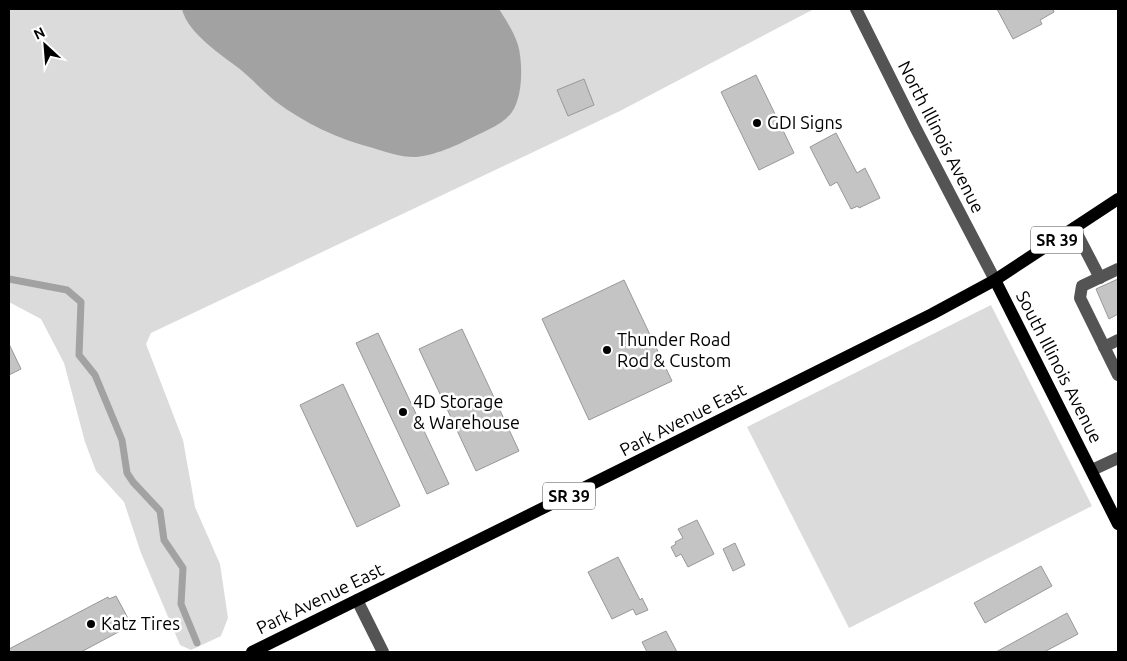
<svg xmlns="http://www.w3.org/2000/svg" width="1127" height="661" font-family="Ubuntu,sans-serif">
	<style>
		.green { fill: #dbdbdb }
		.water { fill: #a2a2a2 }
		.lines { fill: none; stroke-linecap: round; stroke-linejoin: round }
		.stream { stroke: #a2a2a2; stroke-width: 7 }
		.building { fill: #c4c4c4; stroke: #989898 }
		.minor { stroke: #545454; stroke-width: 12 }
		.major { stroke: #000; stroke-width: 12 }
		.poi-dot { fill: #000; stroke: #fff; stroke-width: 2 }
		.labels { text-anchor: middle; stroke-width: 5; stroke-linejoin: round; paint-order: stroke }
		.shield { fill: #fff; stroke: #4c4c4c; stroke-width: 1 }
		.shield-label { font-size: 16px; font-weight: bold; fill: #000 }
		.poi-label { font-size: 18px; fill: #000; stroke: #fff; text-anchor: start }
		.street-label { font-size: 18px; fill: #000; stroke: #fff }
	</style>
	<rect width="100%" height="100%" fill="#fff"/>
	<!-- green -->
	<g class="green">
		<polygon points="9,9 814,9 620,111 151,333 146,344 183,440 195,507 220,564 228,618 221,636 191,650 180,645 141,553 124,502 96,471 85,442 64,363 41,319 9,302"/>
		<polygon points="991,305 1092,506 849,628 747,427"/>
	</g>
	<!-- water -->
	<path class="water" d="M182,9H499C506,20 514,32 518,45C523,63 523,96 512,112C503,125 481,133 467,140C454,147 429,157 414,157C401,157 385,152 373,148C338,139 304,123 275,101C263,91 253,80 241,70C222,55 188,34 182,9Z"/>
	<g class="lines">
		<!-- stream -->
		<polyline class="stream" points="9,279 67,290 81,302 79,355 95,375 122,440 127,473 133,482 160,511 164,540 183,568 181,604 197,643"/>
	</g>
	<!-- building -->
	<g class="building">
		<polygon points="997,9 1053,9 1054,12 1040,20 1042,24 1013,39"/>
		<polygon points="756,75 794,153 759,170 721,92"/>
		<polygon points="584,79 594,105 568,116 557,90"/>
		<polygon points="836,133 857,173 865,168 880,198 859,208 858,206 851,209 837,182 830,186 810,147"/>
		<polygon points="1118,279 1118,314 1109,319 1096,289"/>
		<polygon points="624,280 672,381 589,420 542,319"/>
		<polygon points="462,329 519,451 476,471 419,349"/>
		<polygon points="378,333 449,484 427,494 356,343"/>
		<polygon points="9,344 21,369 9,375"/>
		<polygon points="343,384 400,506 357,527 300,405"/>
		<polygon points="697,520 714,554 688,567 681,554 676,557 671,547 676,544 675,542 683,538 678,529"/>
		<polygon points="735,543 745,565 733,571 723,549"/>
		<polygon points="618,557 640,600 642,598 648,610 636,615 633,609 612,619 588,572"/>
		<polygon points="1041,566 1052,586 985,623 974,603"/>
		<polygon points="116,596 130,622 122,626 124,629 81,652 9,652 9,649 108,597 109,599"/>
		<polygon points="1067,613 1078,634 1044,652 996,652"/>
		<polygon points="666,631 677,652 647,652 642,642"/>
	</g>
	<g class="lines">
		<!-- minor -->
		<g class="minor">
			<polyline points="856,9 915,127 995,280"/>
			<polyline points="1074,228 1100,278"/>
			<polyline points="1118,269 1082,286 1080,298 1118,375"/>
			<polyline points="1104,347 1118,340"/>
			<polyline points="1092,470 1118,458"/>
			<polyline points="357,600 383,652"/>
		</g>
		<!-- major -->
		<g class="major">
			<polyline points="995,280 1118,524"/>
			<polyline points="252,652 620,470 932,314 995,280 1118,199"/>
		</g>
	</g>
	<!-- markers -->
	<g class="poi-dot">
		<circle cx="757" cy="123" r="5"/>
		<circle cx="607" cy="350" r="5"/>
		<circle cx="403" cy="412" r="5"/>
		<circle cx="91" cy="624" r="5"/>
	</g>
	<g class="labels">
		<!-- shield labels -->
		<g class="shield">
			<rect x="1031" y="226.5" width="52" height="27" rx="4"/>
			<rect x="543" y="482.5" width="52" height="27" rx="4"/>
		</g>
		<g class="shield-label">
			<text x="1057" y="246">SR 39</text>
			<text x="569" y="502">SR 39</text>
		</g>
		<!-- poi labels -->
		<g class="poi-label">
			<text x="767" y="129">GDI Signs</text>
			<text x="617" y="346">Thunder Road<tspan x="617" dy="21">Rod &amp; Custom</tspan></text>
			<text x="413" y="408">4D Storage<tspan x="413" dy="21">&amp; Warehouse</tspan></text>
			<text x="101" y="630">Katz Tires</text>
		</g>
		<!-- street labels -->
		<g class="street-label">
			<text transform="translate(941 137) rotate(63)" y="6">North Illinois Avenue</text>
			<text transform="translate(1059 367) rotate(63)" y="6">South Illinois Avenue</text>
			<text transform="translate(683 420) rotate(-27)" y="6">Park Avenue East</text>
			<text transform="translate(320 599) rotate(-26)" y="6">Park Avenue East</text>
		</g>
	</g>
	<!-- border -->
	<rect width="1127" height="661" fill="none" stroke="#000000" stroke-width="20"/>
	<!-- north arrow -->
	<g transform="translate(45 45) rotate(334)" stroke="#ffffff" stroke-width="4" paint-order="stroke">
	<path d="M0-4L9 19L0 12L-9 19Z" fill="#000000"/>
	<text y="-8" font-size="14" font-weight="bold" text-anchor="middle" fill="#000000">N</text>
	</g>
</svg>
